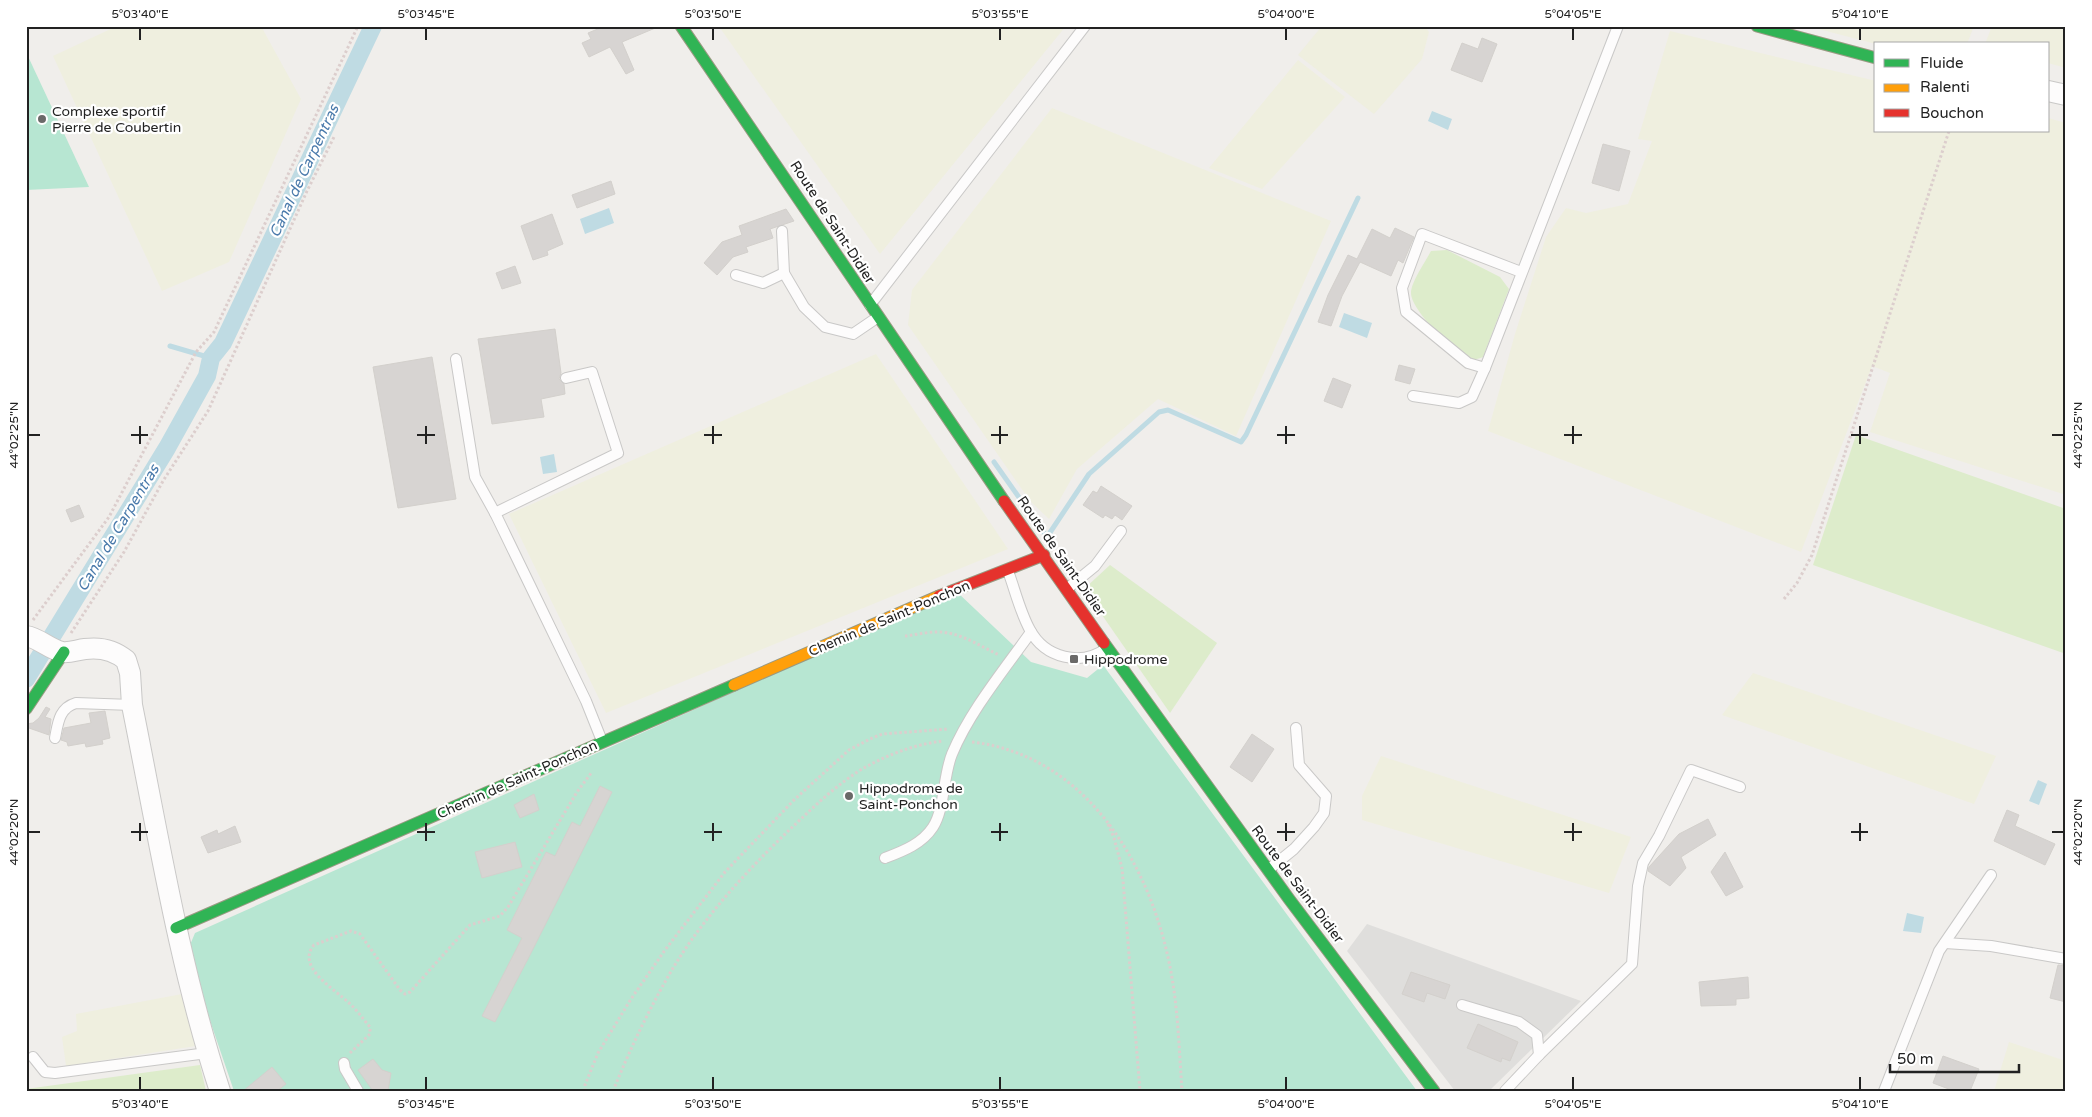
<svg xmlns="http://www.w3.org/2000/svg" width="2092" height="1117" font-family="'Varela Round',sans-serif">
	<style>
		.residential { fill: #dfdedc }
		.farmland { fill: #efefdf }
		.grass { fill: #ddeccb }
		.pitch { fill: #b7e6d2 }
		.water { fill: #bfdbe3 }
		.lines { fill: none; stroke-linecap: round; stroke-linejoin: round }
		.stream { stroke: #bfdbe3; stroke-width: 5 }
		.canal { stroke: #bfdbe3; stroke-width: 18 }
		.building { fill: #d7d4d2; stroke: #d3d0cc }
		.lane-casing { stroke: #c9c8c7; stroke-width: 12 }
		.street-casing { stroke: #c9c8c7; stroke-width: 22 }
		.fast-casing { stroke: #999a82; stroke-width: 13 }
		.slow-casing { stroke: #999a82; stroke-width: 13 }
		.jam-casing { stroke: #999a82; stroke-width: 13 }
		.path { stroke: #dccecd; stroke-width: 3; stroke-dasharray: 2.5 2.5; stroke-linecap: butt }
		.lane { stroke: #fdfcfc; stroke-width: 10 }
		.street { stroke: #fdfcfc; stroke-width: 20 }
		.fast { stroke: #30b455; stroke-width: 11 }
		.slow { stroke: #ff9f0a; stroke-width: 11 }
		.jam { stroke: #e5322d; stroke-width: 11 }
		.ticks { fill: none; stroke: #222; stroke-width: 2 }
		.poi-dot { fill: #6a6968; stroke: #fff; stroke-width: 2 }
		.labels { text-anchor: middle; stroke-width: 4.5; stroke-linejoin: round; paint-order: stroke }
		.poi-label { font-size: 14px; fill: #222; stroke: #fff; text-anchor: start }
		.street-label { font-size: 14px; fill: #222; stroke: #fff }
		.water-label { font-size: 15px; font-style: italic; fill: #4a7aab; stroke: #fff }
		.neatline { fill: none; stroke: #222; stroke-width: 2 }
		.ticks-label { font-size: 12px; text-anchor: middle; fill: #222 }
	</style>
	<rect width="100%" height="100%" fill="#f0eeeb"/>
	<!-- residential -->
	<polygon class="residential" points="1367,924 1581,1001 1489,1091 1455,1091 1347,951"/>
	<!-- farmland -->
	<g class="farmland">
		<polygon points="117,26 261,26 301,99 229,262 162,291 53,56"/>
		<polygon points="722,26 1066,26 880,254 720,28"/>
		<polygon points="1322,26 1424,26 1429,32 1422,59 1374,114 1298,55"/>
		<polygon points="1807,26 1974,26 1967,44 1876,44"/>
		<polygon points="1992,26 2066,26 2066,68 2048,63 2048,44 1985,44"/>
		<polygon points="1670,31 1876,81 1876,131 2048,131 2048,118 2066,123 2066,495 1870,432 1890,373 1872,366 1801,552 1488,431 1515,334 1546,237 1566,208 1586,213 1628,204 1652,141 1638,139"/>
		<polygon points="1298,60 1345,97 1262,189 1209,168"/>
		<polygon points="1052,108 1331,221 1236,436 1158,399 1077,469 1049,519 1030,501 908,325 912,290"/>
		<polygon points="876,354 1008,549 606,713 509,514"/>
		<polygon points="1753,673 1996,756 1974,804 1722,715"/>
		<polygon points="1381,756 1631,837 1609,893 1362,820 1362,796"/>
		<polygon points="182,994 196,1046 66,1066 62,1037 77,1031 76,1014"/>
		<polygon points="2009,1042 2066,1061 2066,1091 1994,1091"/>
		<polygon points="1870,1089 1869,1091 1548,1091 1549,1090"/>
	</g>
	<!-- grass -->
	<g class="grass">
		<path d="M1447,250L1500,277L1509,289L1483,357C1479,359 1473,360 1469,358C1453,351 1411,310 1411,293C1411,282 1426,261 1431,251Z"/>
		<polygon points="1856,435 2066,509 2066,654 1813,565"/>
		<polygon points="1110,565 1217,643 1170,713 1084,589"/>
		<polygon points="200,1065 206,1091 26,1091 26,1089"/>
	</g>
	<!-- pitch -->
	<g class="pitch">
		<polygon points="26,52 89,187 26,190"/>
		<polygon points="957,592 1031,662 1087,678 1103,665 1417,1091 234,1091 188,956 190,945 195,933"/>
	</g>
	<!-- water -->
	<g class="water">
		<polygon points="1432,111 1452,119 1448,130 1428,121"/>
		<polygon points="609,208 614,223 585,234 580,219"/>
		<polygon points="1344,313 1372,323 1367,338 1339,327"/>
		<polygon points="554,454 557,472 543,474 540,457"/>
		<polygon points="2038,780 2047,784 2039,805 2029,801"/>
		<polygon points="1907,913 1924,917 1921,933 1903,931"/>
	</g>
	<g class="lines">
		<!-- stream -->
		<g class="stream">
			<polyline points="170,346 211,358"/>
			<polyline points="994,462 1047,537 1089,474 1159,412 1168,410 1241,442 1246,435 1358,198"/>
		</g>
		<!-- canal -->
		<polyline class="canal" points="26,679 167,448 207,376 211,358 223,343 373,26"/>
	</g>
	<!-- building -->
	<g class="building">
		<polygon points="605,26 660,26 622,42 634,70 626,74 610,47 589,57 582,43 591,39 588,33"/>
		<polygon points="1482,38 1497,44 1482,82 1451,70 1462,43 1478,49"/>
		<polygon points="1603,144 1630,151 1619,191 1592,183"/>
		<polygon points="611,181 615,194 577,208 572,195"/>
		<polygon points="786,209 794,221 770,229 773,238 746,247 748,252 733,257 717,275 704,263 722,242 742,235 739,226"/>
		<polygon points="552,214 563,244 547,251 548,255 533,260 521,226"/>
		<polygon points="1395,228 1414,237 1403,263 1398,260 1391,276 1360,262 1342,296 1331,326 1318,322 1328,295 1348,255 1357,259 1372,229 1390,238"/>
		<polygon points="515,266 521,283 502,289 496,273"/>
		<polygon points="555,329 561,373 559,379 564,384 565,394 541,399 544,417 492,424 478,339"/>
		<polygon points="432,357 456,499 398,508 373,367"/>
		<polygon points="1399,365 1415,369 1410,384 1395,380"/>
		<polygon points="1333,378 1351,385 1342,408 1324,401"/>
		<polygon points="1101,486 1132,506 1122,520 1115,515 1112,519 1105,515 1103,518 1083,505 1093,491 1097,493"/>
		<polygon points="79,505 84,517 71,522 66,510"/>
		<polygon points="46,707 50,709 45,717 51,719 49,735 26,727 26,724 33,723 39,718"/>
		<polygon points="105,711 110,738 102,740 103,744 86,747 85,743 68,746 67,742 61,740 64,728 91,723 89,713"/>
		<polygon points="1252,734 1274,749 1252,782 1230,767"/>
		<polygon points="600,786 612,792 529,957 495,1022 482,1016 522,938 507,930 546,852 555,856 572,822 580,826"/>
		<polygon points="534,794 539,810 520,818 514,805"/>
		<polygon points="2007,810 2019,815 2015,826 2055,844 2045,865 1994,841"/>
		<polygon points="1708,819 1716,835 1681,857 1686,868 1670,886 1648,871 1649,867 1679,834"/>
		<polygon points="235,826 241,842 208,853 201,837 217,830 218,834"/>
		<polygon points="515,842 522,867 482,878 475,852"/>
		<polygon points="1725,852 1743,887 1726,896 1711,872"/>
		<polygon points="2058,965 2066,966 2066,1002 2050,998"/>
		<polygon points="1411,972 1450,985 1445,999 1427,993 1424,1002 1402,994"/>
		<polygon points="1748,977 1749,998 1736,999 1736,1005 1701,1006 1699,982"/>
		<polygon points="1478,1024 1518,1042 1510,1061 1502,1058 1501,1062 1467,1048"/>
		<polygon points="1943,1056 1979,1069 1970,1091 1954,1091 1933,1083"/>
		<polygon points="373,1059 382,1070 391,1073 388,1091 373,1091 358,1070"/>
		<polygon points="272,1067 286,1084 277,1091 243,1091"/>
	</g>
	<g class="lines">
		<defs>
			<g id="lane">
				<polyline points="782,231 784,273"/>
				<polyline points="1521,272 1422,234 1402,288 1406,312 1468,363 1485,368 1618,26"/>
				<polyline points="736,275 763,283 784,273 804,307 825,327 853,334 878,317"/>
				<polyline points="870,305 1085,26"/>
				<polyline points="456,359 475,477 495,513 586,701 602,741"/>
				<polyline points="1413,396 1459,403 1472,397 1485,368"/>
				<polyline points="495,513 618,453 592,372 566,378"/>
				<path d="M1008,571C1015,590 1020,612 1030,630C1045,658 1081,667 1107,648"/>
				<polyline points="1068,588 1095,566 1121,531"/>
				<path d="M55,738C58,723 59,708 76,703L132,705"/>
				<path d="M885,858C903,851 922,844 933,827C945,808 943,776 952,754C970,711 1004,670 1031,632"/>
				<polyline points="1268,870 1294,849 1314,827 1324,813 1326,796 1299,765 1296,728"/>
				<polyline points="1945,943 1991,946 2066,959"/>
				<polyline points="1462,1005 1519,1022 1537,1035 1539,1055"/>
				<polyline points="33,1057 45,1072 55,1073 207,1053"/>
				<polyline points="344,1063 345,1069 358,1091"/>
				<polyline points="1505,1091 1539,1055 1632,964 1638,886 1643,863 1659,836 1691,770 1740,787"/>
				<polyline points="1884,1091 1939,951 1991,875"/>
			</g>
			<g id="street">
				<polyline points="2048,91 2066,95"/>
				<path d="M26,636C39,638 49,649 62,652C70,653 77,650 85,649C100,647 114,650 126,660L130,673L132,705C158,834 179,966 220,1091"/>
			</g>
			<g id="fast">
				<polyline points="681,26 1004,501"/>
				<polyline points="1757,26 1876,58"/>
				<polyline points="1104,643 1289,899 1434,1091"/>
				<polyline points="26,709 64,652"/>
				<polyline points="176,928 734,685"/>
			</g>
			<polyline id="slow" points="734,685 939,596"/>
			<g id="jam">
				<polyline points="1004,501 1104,643"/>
				<polyline points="939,596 1044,555"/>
			</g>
		</defs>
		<!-- lane casing -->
		<use href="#lane" class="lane-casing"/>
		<!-- street casing -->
		<use href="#street" class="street-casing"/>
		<!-- fast casing -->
		<use href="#fast" class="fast-casing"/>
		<!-- slow casing -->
		<use href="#slow" class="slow-casing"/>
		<!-- jam casing -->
		<use href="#jam" class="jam-casing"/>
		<!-- path -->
		<g class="path">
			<polyline points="1784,599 1797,583 1812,555 1949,131"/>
			<polyline points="33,620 109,517 196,352 214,332 358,26"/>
			<polyline points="71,633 124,552 163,481 208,411 307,191 335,135"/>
			<path d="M905,636C915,635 926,632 936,632C958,631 980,646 999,655"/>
			<path d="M972,742C1084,755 1148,860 1169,962C1178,1004 1179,1048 1182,1091"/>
			<polyline points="1108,824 1114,838 1122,868 1140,1091"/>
			<path d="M350,1053L370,1034V1027C363,1019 357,1010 349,1003C336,990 295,967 314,945L351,931L360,934L400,990L405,994L410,992L470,925L500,916L508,907L577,792L592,772"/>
			<polyline points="585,1091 585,1085 598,1053 631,999 665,950 725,872 794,800 849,750 870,739 882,734 949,729"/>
			<path d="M613,1091C630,1049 650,1007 673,968C707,912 755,862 803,817C821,800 841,782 862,769C887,755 915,744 943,741"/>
		</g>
		<!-- lane -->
		<use href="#lane" class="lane"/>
		<!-- street -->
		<use href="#street" class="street"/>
		<!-- fast -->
		<use href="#fast" class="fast"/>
		<!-- slow -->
		<use href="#slow" class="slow"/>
		<!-- jam -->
		<use href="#jam" class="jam"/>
	</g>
	<!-- ticks -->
	<path class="ticks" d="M140,28V40M426,28V40M713,28V40M1000,28V40M1286,28V40M1573,28V40M1860,28V40M140,426V444M426,426V444M713,426V444M1000,426V444M1286,426V444M1573,426V444M1860,426V444M28,435H40M131,435H148M417,435H435M704,435H722M991,435H1008M1277,435H1295M1564,435H1582M1851,435H1868M2052,435H2064M140,823V841M426,823V841M713,823V841M1000,823V841M1286,823V841M1573,823V841M1860,823V841M28,832H40M131,832H148M417,832H435M704,832H722M991,832H1008M1277,832H1295M1564,832H1582M1851,832H1868M2052,832H2064M140,1077V1090M426,1077V1090M713,1077V1090M1000,1077V1090M1286,1077V1090M1573,1077V1090M1860,1077V1090"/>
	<!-- markers -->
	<g class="poi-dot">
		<circle cx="42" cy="119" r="5"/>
		<rect x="1069" y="654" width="10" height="10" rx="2.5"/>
		<circle cx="849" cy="796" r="5"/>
	</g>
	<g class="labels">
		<!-- poi labels -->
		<g class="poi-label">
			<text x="52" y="116">Complexe sportif<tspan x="52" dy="16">Pierre de Coubertin</tspan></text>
			<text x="1084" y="664">Hippodrome</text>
			<text x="859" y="793">Hippodrome de<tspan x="859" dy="16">Saint-Ponchon</tspan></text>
		</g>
		<!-- street labels -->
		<g class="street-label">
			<text transform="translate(833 222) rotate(57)" y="5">Route de Saint-Didier</text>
			<text transform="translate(1062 556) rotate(55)" y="5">Route de Saint-Didier</text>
			<text transform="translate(889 618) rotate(-23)" y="5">Chemin de Saint-Ponchon</text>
			<text transform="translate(517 779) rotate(-24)" y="5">Chemin de Saint-Ponchon</text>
			<text transform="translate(1298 884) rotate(53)" y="5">Route de Saint-Didier</text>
		</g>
		<!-- water labels -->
		<g class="water-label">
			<text transform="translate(304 171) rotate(-65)" y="5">Canal de Carpentras</text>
			<text transform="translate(118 528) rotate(-59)" y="5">Canal de Carpentras</text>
		</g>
	</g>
	<!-- border -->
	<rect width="2092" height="1117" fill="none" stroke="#ffffff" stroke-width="55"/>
	<!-- legend -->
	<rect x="1874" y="42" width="175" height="90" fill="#ffffff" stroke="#a7a7a7"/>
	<rect x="1884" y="59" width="25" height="8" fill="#30b455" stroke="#a7a7a7"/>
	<text x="1920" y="68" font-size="15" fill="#222222">Fluide</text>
	<rect x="1884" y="84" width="25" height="8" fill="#ff9f0a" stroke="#a7a7a7"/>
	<text x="1920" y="92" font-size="15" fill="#222222">Ralenti</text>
	<rect x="1884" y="109" width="25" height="8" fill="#e5322d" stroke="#a7a7a7"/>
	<text x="1920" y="118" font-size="15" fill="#222222">Bouchon</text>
	<!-- scale -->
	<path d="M1890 1064v8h129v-8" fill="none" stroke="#222222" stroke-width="2.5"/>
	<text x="1897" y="1064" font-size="15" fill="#222222" stroke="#ffffff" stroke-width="4" paint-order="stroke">50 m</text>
	<rect x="28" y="28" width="2036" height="1062" class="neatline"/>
	<g class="ticks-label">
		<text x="140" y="18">5°03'40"E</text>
		<text x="426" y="18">5°03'45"E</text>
		<text x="713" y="18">5°03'50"E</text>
		<text x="1000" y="18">5°03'55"E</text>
		<text x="1286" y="18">5°04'00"E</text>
		<text x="1573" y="18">5°04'05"E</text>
		<text x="1860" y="18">5°04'10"E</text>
		<text transform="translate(14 435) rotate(-90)" y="4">44°02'25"N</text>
		<text transform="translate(2078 435) rotate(-90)" y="4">44°02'25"N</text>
		<text transform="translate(14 832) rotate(-90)" y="4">44°02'20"N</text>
		<text transform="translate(2078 832) rotate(-90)" y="4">44°02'20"N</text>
		<text x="140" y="1108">5°03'40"E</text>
		<text x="426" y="1108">5°03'45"E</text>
		<text x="713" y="1108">5°03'50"E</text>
		<text x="1000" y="1108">5°03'55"E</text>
		<text x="1286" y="1108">5°04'00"E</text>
		<text x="1573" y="1108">5°04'05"E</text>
		<text x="1860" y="1108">5°04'10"E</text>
	</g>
</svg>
